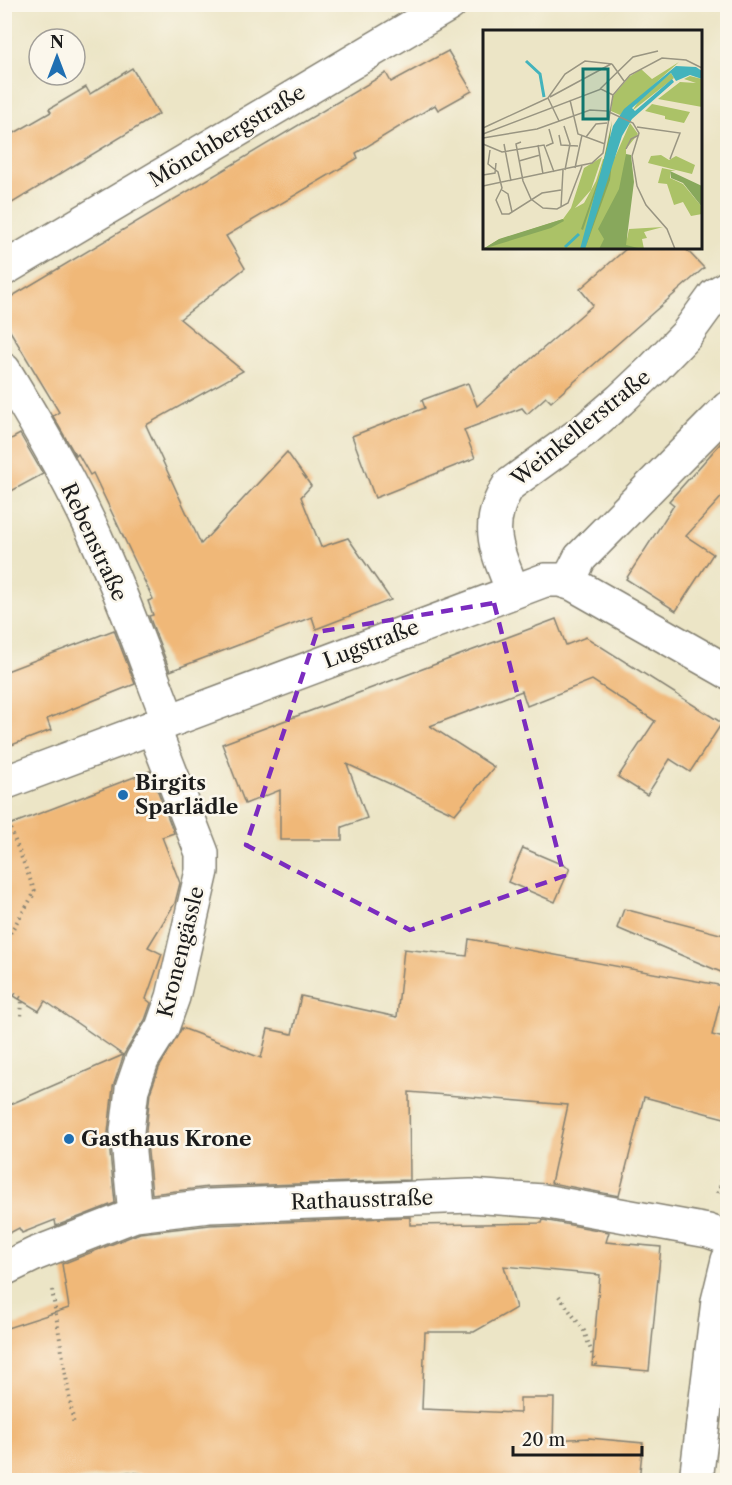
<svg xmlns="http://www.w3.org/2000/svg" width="732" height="1485" font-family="'Libre Caslon Text',serif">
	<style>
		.building { fill: #f0b878 }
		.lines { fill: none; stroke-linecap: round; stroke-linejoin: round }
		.minor-casing { stroke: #848071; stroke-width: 36 }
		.path { stroke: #848071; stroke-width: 4; stroke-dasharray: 1.5 4.5; stroke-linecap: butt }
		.minor { stroke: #fff; stroke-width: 33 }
		.marked { fill: none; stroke: #7b2cbf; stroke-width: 4.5; stroke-dasharray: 12 8; stroke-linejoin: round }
		.poi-dot { fill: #1f6fb2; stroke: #fbf7ec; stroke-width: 2 }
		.labels { text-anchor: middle; stroke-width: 5; stroke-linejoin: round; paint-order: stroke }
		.street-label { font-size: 21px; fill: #1c1c1c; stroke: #fbf7ec }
		.poi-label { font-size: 21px; font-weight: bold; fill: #1c1c1c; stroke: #fbf7ec; text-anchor: start }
		.inset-river { fill: none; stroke: #43b3bc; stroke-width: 3 }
		.inset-road { fill: none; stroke: #999582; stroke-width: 1.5 }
		.view { fill: #0f766e; fill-opacity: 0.15; stroke: #0f766e; stroke-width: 3 }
		.inset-edge { fill: none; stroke: #1c1c1c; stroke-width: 3 }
	</style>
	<rect width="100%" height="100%" fill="#fbf7ec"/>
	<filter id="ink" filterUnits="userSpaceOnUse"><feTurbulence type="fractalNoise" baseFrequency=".0167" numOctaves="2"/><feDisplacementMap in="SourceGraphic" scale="12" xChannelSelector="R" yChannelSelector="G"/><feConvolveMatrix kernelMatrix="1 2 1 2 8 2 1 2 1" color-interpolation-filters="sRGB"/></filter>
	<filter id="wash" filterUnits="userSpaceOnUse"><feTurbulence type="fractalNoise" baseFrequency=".008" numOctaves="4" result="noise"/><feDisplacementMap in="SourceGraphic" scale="24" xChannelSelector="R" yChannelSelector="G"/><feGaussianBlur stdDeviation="1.35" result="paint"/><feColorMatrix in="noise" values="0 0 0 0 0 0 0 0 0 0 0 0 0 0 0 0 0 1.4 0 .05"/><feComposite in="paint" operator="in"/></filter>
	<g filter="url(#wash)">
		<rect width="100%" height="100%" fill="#ece5c6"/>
		<g id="blocks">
			<!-- building -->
			<g class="building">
				<polygon points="448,51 472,91 438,110 435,105 356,153 358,158 226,236 245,268 180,319 243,371 146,425 201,544 287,452 311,486 301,497 321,547 348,538 391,600 316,629 312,617 170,671 149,616 153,615 148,601 153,599 93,473 90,475 78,454 76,456 53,416 59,412 4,321 4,301 386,73 391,82"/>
				<polygon points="132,68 159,114 4,208 4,139 51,112 49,109 86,87 90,94"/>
				<polygon points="627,248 685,248 704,268 551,402 546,397 527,414 522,408 464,430 475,458 375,498 352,436 425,408 422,400 468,383 477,406 593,305 580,289"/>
				<polygon points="20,434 43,474 4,495 4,443"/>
				<polygon points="728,435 728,490 686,536 713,554 676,611 626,579 674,505 669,501"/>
				<polygon points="556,619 566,645 586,637 722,723 690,772 670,759 647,795 618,777 655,721 592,680 527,706 522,691 430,726 494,767 455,814 347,764 367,818 342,827 342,840 280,840 280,790 245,804 222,744"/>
				<polygon points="114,630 135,684 47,719 51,730 4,748 4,672"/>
				<polygon points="150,771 174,833 162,837 180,883 175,903 148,947 162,954 146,999 151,1003 145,1020 124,1054 113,1087 108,1133 115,1203 56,1226 55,1220 22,1233 19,1228 4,1236 4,1107 123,1055 45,1001 39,1011 4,990 4,827"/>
				<polygon points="523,848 570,868 555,902 508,882"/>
				<polygon points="624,909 728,936 728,975 617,928"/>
				<polygon points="469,939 724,986 712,1035 728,1039 728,1119 644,1097 619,1196 551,1183 568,1105 409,1092 410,1180 208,1187 152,1194 146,1131 150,1093 159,1068 182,1028 261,1058 268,1029 292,1034 301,996 397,1017 404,949 467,956"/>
				<polygon points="410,1217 410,1225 542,1223 543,1220 609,1232 606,1242 661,1247 649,1371 592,1366 600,1275 504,1266 516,1308 474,1332 425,1332 422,1409 520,1413 520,1398 554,1398 553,1440 589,1438 643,1443 639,1480 189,1480 129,1472 73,1480 4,1480 4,1329 69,1308 62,1264 140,1233 210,1225"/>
			</g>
		</g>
	</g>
	<g filter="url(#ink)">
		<use href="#blocks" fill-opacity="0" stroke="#848071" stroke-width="1.5"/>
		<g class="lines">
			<defs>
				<g id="minor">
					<polyline points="4,269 450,4"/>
					<path d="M4,370C42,432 79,496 107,563C130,615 148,668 169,721"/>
					<polyline points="568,582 580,558 728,408"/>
					<path d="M513,591C497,551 483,525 509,485L585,430L620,400L654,368L686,335L715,295L728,287"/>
					<polyline points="4,783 545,580 560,580 573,584 728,672"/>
					<polyline points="135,1215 127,1131 132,1089 142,1060 162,1028 173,997 202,871 202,853 153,727"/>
					<polyline points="4,1269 35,1254 135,1215 209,1206 471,1196 543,1201 708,1231 728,1238"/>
					<polyline points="696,1480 718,1301 728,1260"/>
				</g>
			</defs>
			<!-- minor casing -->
			<use href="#minor" class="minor-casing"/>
			<!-- path -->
			<g class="path">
				<polyline points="4,943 35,892 7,820"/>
				<polyline points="4,988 22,999 21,1019"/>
				<polyline points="718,1193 728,1159"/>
				<polyline points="52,1290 74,1426"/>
				<polyline points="559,1296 584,1331 597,1367"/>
			</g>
			<!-- minor -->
			<use href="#minor" class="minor"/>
		</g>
	</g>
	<!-- marked area -->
	<path class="marked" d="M494,603L564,876L410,930L246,845L317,632Z"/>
	<!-- markers -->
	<g class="poi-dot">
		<circle cx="123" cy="795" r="6"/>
		<circle cx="69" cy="1139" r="6"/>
	</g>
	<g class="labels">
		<!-- street labels -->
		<g class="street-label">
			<text transform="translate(227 136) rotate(-31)" y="7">Mönchbergstraße</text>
			<text transform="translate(581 428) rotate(-39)" y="7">Weinkellerstraße</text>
			<text transform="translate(94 542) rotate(65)" y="7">Rebenstraße</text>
			<text transform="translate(371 644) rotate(-21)" y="7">Lugstraße</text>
			<text transform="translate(181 952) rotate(-76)" y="7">Kronengässle</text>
			<text transform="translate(362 1200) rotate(-2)" y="7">Rathausstraße</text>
		</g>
		<!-- poi labels -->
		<g class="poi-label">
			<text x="135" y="790">Birgits<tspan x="135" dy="24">Sparlädle</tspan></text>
			<text x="81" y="1146">Gasthaus Krone</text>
		</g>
	</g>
	<!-- overview -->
	<g transform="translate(483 30)">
		<rect width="219" height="219" fill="#ece5c6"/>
		<path d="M196,32L137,85L128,81L130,66L146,47L158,39L169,49ZM188,43L191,48L149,81L157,69ZM207,46L219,49V77L175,69L197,52L213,53L201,49ZM169,74L207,82L201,93L182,89V86L162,81ZM147,93L155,104L143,119L144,209L146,199L180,197L161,202L164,208L159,209L161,219H0L15,210L80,189L88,178L101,138L119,127L108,160L92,178L101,173L113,151L120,129L132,127ZM178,125L186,130L193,126L212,135L209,144L165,133L168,126ZM179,138L193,141H187V148L200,154L219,177V184L208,186L200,172L191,175L184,154L175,153Z" fill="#abc267"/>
		<path d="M129,91L125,124L100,200L98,199L118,142ZM143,124L148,125L151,152L143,215L159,219H116L121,209L115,199L136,159ZM129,132L127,150L102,219L120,157ZM187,141L219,156V177L200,153L188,148ZM80,189L81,191L68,198L0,219L16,209Z" fill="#88a85c"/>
		<path d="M193,36L213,37L219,41V49L207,45L193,51L188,43L149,78L152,81L189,49L191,52L149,89L139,106L102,219H97L130,96L141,79Z" fill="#43b3bc"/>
		<path class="inset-river" d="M43,31L57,44L61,67M82,217L96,204"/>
		<path class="inset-road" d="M129,34L141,51M117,59L150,27L175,21M67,67L128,34M65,68L82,44L102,31L129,34M65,68L76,91M87,70L95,104L122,114M81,96L87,114L82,140M154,97L197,103L187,129M0,98L65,68M0,104L118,59L130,65M76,105L78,115L95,116M103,107L113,94L124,93M0,108L54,99L107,80L124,81L150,93L156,103L149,126L154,156L163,175L184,199L192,219M38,112L33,114L40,151L48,169L60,178L74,179L85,173L99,136M0,114L19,122L61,115L71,142M21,114L28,151M55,115L60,144M63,116L70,113L66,99M143,119L148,109L156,105M7,120L5,134L15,142L19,158L13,170L19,184H26L59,163L78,160M36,131L57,125M92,138L99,105M0,145L12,143L13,133M0,156L109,133L120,123L130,65L147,45L179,28L203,30L219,38M19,160L25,164L29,182M78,177L80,140"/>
		<path class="view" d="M100,39H125V89H100Z"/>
		<rect width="219" height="219" class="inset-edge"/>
	</g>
	<!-- margin -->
	<rect width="732" height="1485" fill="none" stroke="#fbf7ec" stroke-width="24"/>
	<!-- north arrow -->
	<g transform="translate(57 57)"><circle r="28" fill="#fbf7ec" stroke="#a29f99" stroke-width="1.5"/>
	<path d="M0-4.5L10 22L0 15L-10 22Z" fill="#1f6fb2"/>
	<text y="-9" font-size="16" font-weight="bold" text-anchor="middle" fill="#1c1c1c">N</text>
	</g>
	<!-- scale -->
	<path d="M513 1446v9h129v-9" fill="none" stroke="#1c1c1c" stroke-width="3"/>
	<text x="522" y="1446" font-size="18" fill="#1c1c1c" stroke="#fbf7ec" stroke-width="4.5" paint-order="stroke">20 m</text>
</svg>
